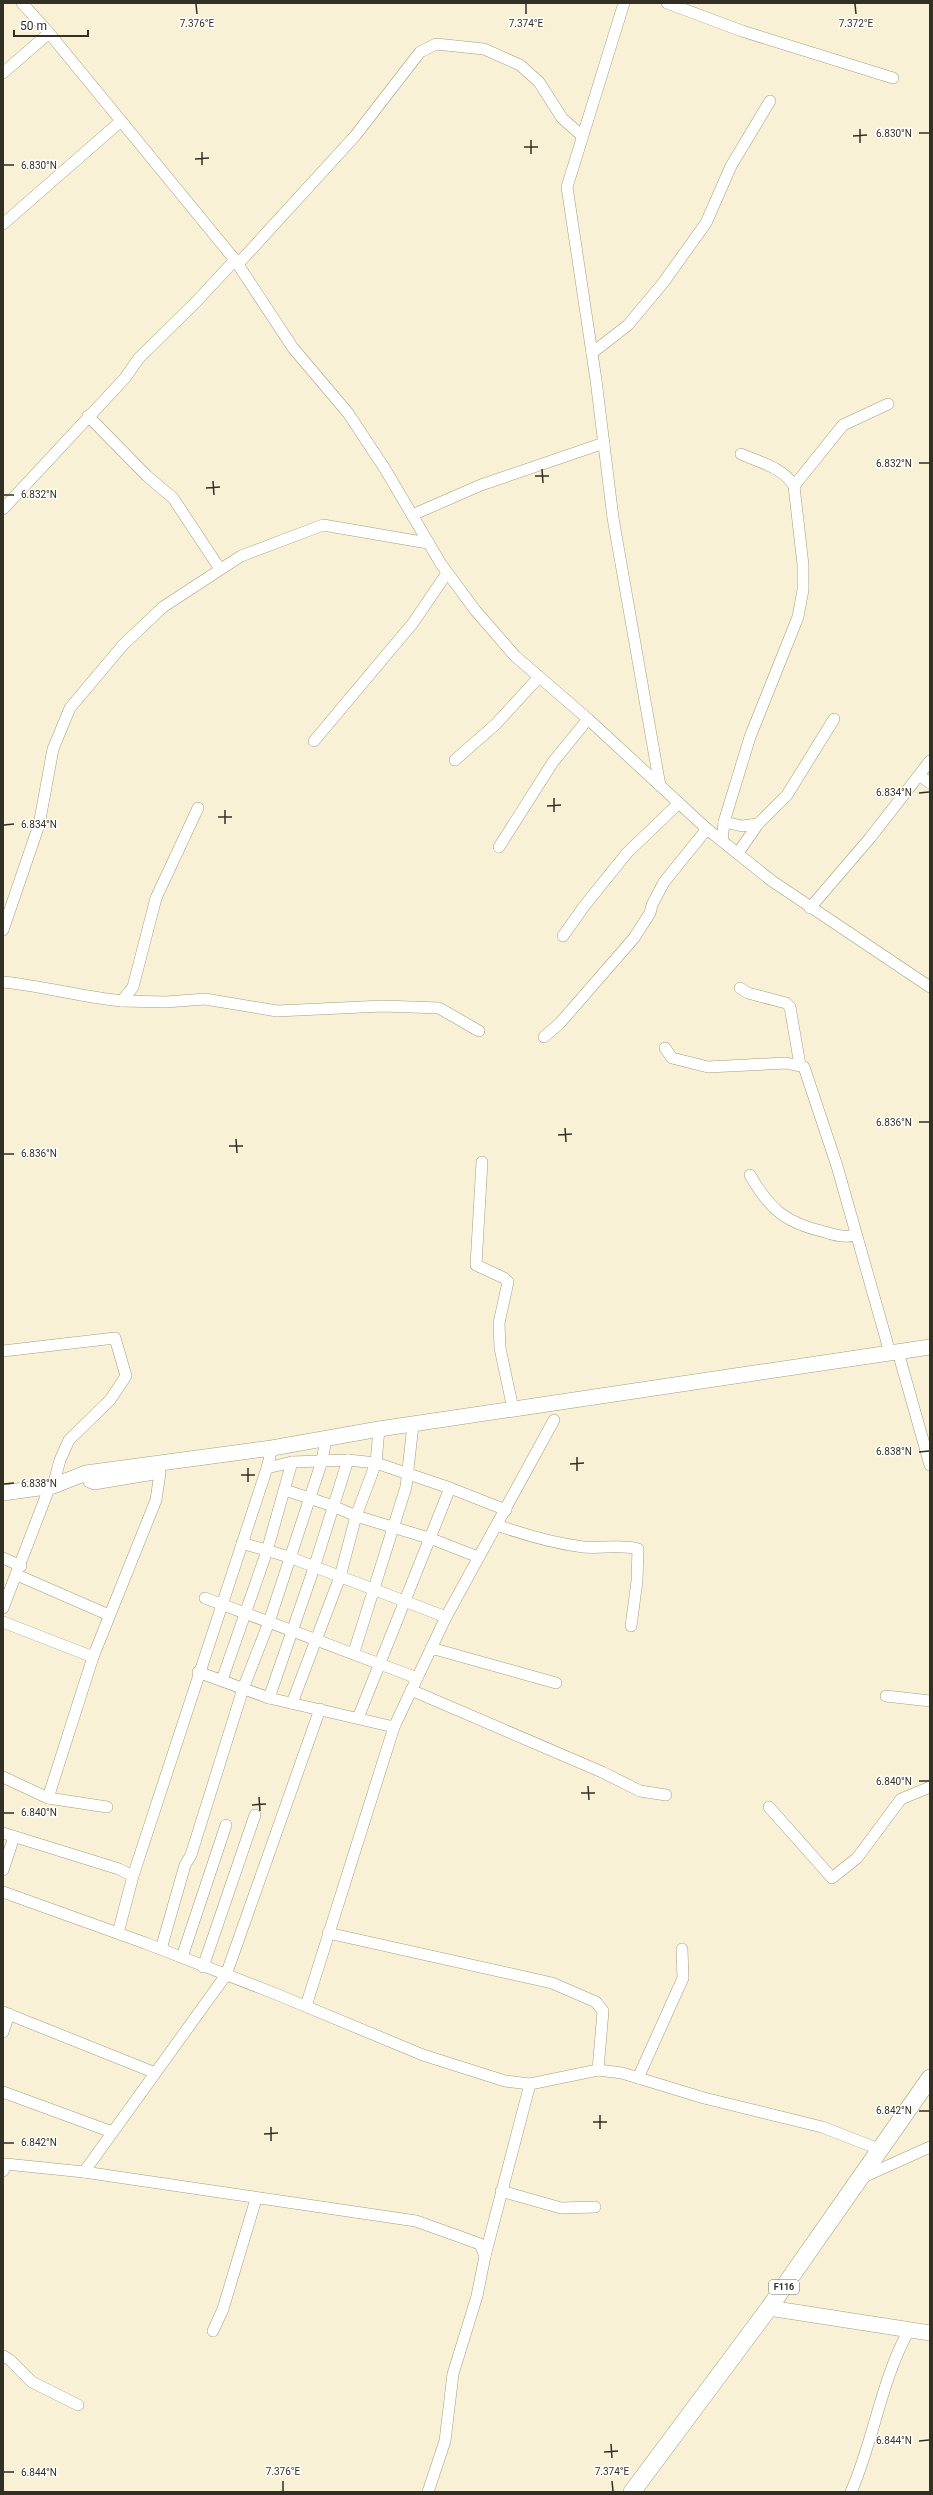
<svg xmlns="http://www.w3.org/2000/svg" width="933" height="2495" font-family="Roboto,sans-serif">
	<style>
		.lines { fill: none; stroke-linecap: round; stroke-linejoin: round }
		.street-casing { stroke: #a49d82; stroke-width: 12 }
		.secondary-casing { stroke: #a49d82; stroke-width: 16 }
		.primary-casing { stroke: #a49d82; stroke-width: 18 }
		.street { stroke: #fff; stroke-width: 11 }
		.secondary { stroke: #fff; stroke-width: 15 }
		.primary { stroke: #fff; stroke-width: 17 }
		.ticks { fill: none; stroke: #322f24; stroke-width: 1.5 }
		.labels { text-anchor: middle; stroke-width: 3; stroke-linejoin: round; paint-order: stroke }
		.shield { fill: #fff; stroke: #706d66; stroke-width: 1 }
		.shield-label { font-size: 9px; font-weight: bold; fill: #322f24 }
		.ticks-label { font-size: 10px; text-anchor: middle; fill: #322f24; stroke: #fff; stroke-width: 3; stroke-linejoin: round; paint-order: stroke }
	</style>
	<rect width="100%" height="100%" fill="#f9f1d5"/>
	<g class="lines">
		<defs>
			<g id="street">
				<polyline points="22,3 49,33 235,260 293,348 348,413 385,469 441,564 475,610 515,656 588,719 707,829 772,881 930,987"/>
				<polyline points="624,3 567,187 596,380 613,518 660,786"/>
				<polyline points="667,3 742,31 893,78"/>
				<polyline points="3,73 49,33"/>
				<polyline points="3,224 121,121"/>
				<polyline points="238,264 355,136 420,52 436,44 484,49 520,65 539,82 562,118 581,135"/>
				<polyline points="592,353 628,325 663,283 706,223 731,166 770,101"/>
				<polyline points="88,416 147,476 173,498 220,569"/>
				<polyline points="794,486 843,425 888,404"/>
				<polyline points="3,509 125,378 139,358 196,302 235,260"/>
				<polyline points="412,515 481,485 604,443"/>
				<polyline points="314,741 413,623 447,573"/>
				<polyline points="455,760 496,724 539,677"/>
				<polyline points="919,775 930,783"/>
				<polyline points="724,822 742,826 758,824"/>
				<path d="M722,841L724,822L750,737L798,617L803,590V565L794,486C784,468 759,462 741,454"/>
				<polyline points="499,847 553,762 588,719"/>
				<polyline points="738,853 758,824 787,795 834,719"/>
				<polyline points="810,908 870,838 930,761"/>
				<polyline points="3,930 39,825 53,749 70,708 123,645 163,607 241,556 323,525 428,543"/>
				<polyline points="563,936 585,905 627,853 679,803"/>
				<path d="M3,982C43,986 82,997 122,1001L133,987L156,898L198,808"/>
				<polyline points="740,988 748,993 786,1003 790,1007 800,1065"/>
				<polyline points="122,1001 166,1002 205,999 277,1011 383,1006 439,1008 479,1031"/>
				<polyline points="544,1037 560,1023 634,938 650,913 652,905 664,882 707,829"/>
				<polyline points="665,1048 672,1058 708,1067 786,1063 804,1067 837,1166 890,1353"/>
				<polyline points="482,1162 476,1265 504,1278 508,1282 499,1323 500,1348 513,1409"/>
				<path d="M750,1175C770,1210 786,1223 825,1232C834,1235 846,1238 855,1235"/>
				<polyline points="3,1351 115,1338 126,1376 110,1400 69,1440 60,1460 53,1486"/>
				<polyline points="898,1352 930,1465"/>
				<polyline points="267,1468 292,1462 348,1460 376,1463 450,1488 506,1510"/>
				<polyline points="285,1490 333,1506 356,1516 432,1539 478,1557"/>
				<path d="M497,1525C525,1535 553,1543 583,1547C601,1549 620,1544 638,1549L637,1581L631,1626"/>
				<polyline points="242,1543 289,1557 446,1617"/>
				<polyline points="3,1558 21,1566"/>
				<polyline points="17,1575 109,1615"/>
				<polyline points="205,1598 417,1678"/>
				<polyline points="3,1608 50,1486"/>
				<polyline points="3,1622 93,1657"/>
				<polyline points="431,1648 556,1683"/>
				<polyline points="354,1652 406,1487 413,1425"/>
				<polyline points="198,1672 269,1698 394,1727"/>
				<polyline points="222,1680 267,1551 292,1462"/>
				<polyline points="411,1690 602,1772 640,1791 666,1795"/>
				<polyline points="886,1696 930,1701"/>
				<polyline points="269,1698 314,1568 348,1460"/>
				<polyline points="292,1703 340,1577 356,1516 376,1463 379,1429"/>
				<polyline points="358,1718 450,1488"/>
				<polyline points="3,1777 48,1798 107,1807"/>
				<polyline points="48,1798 93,1657 156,1500 160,1473 94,1484 89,1482 86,1473"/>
				<polyline points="769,1807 832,1878 857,1858 901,1799 930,1787"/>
				<polyline points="3,1833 119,1869 133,1876"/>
				<polyline points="3,1870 14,1837"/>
				<polyline points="3,1892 145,1943 276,1994 423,2055 505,2081 530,2084 598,2070 622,2073 704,2098 822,2127 879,2149"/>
				<polyline points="118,1933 133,1876 267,1468 272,1448"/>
				<polyline points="328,1933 552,1983 596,2002 603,2011 598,2070"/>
				<polyline points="161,1949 185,1865 191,1855 243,1689 269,1622 322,1461 326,1439"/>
				<polyline points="182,1957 226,1825"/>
				<polyline points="203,1967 255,1815"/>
				<polyline points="306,2006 394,1727 446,1617 554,1420"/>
				<polyline points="3,2012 153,2072"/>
				<polyline points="3,2032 9,2014"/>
				<polyline points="638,2078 683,1978 682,1949"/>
				<polyline points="3,2092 112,2132"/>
				<polyline points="3,2171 6,2164 84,2172 416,2221 480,2244 485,2256 477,2296 453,2374 445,2441 428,2492"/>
				<polyline points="84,2172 226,1975 320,1709"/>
				<polyline points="861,2178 930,2147"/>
				<polyline points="501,2191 561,2208 595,2207"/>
				<polyline points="485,2256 530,2084"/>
				<polyline points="213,2331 223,2309 256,2199"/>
				<polyline points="3,2356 10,2360 32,2382 78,2405"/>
				<path d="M851,2492C874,2440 881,2380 909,2330"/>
			</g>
			<g id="secondary">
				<polyline points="3,1493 53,1486 86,1473 272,1448 379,1429 930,1347"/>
				<polyline points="769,2308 930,2333"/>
			</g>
			<polyline id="primary" points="632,2492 769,2308 930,2078"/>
		</defs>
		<!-- street casing -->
		<use href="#street" class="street-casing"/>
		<!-- secondary casing -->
		<use href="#secondary" class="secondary-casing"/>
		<!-- primary casing -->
		<use href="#primary" class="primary-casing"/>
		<!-- street -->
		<use href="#street" class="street"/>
		<!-- secondary -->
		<use href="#secondary" class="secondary"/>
		<!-- primary -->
		<use href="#primary" class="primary"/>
	</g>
	<!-- ticks -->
	<path class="ticks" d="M196,4L197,14M526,4V14M855,4L856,14M860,129V143M919,133H929M853,136L867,135M531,140V154M524,147H538M202,152V165M195,159L209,158M4,165H14M919,463H929M542,469L543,483M535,476H549M213,481L214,495M206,488L220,487M4,495H14M919,793L929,792M554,798V812M547,806L561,805M225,810V824M218,817H232M4,825L14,824M919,1122H929M565,1128L566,1142M558,1135L572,1134M236,1139L237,1153M229,1146H243M4,1154H14M919,1452L929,1451M577,1457V1471M570,1464L584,1463M248,1468V1482M241,1475H255M4,1484L14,1483M919,1781H929M588,1786L589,1800M581,1793H595M259,1797L260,1811M252,1805L266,1804M4,1813H14M919,2111H929M600,2115V2129M593,2122H607M271,2127V2141M264,2134L278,2133M4,2143H14M919,2441L929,2440M611,2444L612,2458M604,2452L618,2451M4,2472H14M283,2481V2491M612,2481L613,2491"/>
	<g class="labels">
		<!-- shield labels -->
		<rect class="shield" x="769" y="2280" width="30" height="14" rx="3"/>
		<g class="shield-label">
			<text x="784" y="2290">F116</text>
		</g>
	</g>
	<g class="ticks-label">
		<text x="197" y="27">7.376°E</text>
		<text x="526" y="27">7.374°E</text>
		<text x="856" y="27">7.372°E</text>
		<text x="894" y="137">6.830°N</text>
		<text x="39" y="169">6.830°N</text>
		<text x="894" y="467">6.832°N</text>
		<text x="39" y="498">6.832°N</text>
		<text x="894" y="796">6.834°N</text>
		<text x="39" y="828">6.834°N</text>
		<text x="894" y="1126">6.836°N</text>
		<text x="39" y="1157">6.836°N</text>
		<text x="894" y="1455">6.838°N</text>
		<text x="39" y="1487">6.838°N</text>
		<text x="894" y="1785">6.840°N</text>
		<text x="39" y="1816">6.840°N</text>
		<text x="894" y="2114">6.842°N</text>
		<text x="39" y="2146">6.842°N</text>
		<text x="894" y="2444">6.844°N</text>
		<text x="283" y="2475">7.376°E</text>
		<text x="612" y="2475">7.374°E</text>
		<text x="39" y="2476">6.844°N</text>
	</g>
	<!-- border -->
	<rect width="933" height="2495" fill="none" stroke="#322f24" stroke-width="8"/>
	<!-- scale -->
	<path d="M14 30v6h74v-6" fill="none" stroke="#322f24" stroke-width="2"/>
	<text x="20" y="30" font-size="12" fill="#322f24" stroke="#ffffff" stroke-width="3" paint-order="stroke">50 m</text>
</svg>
